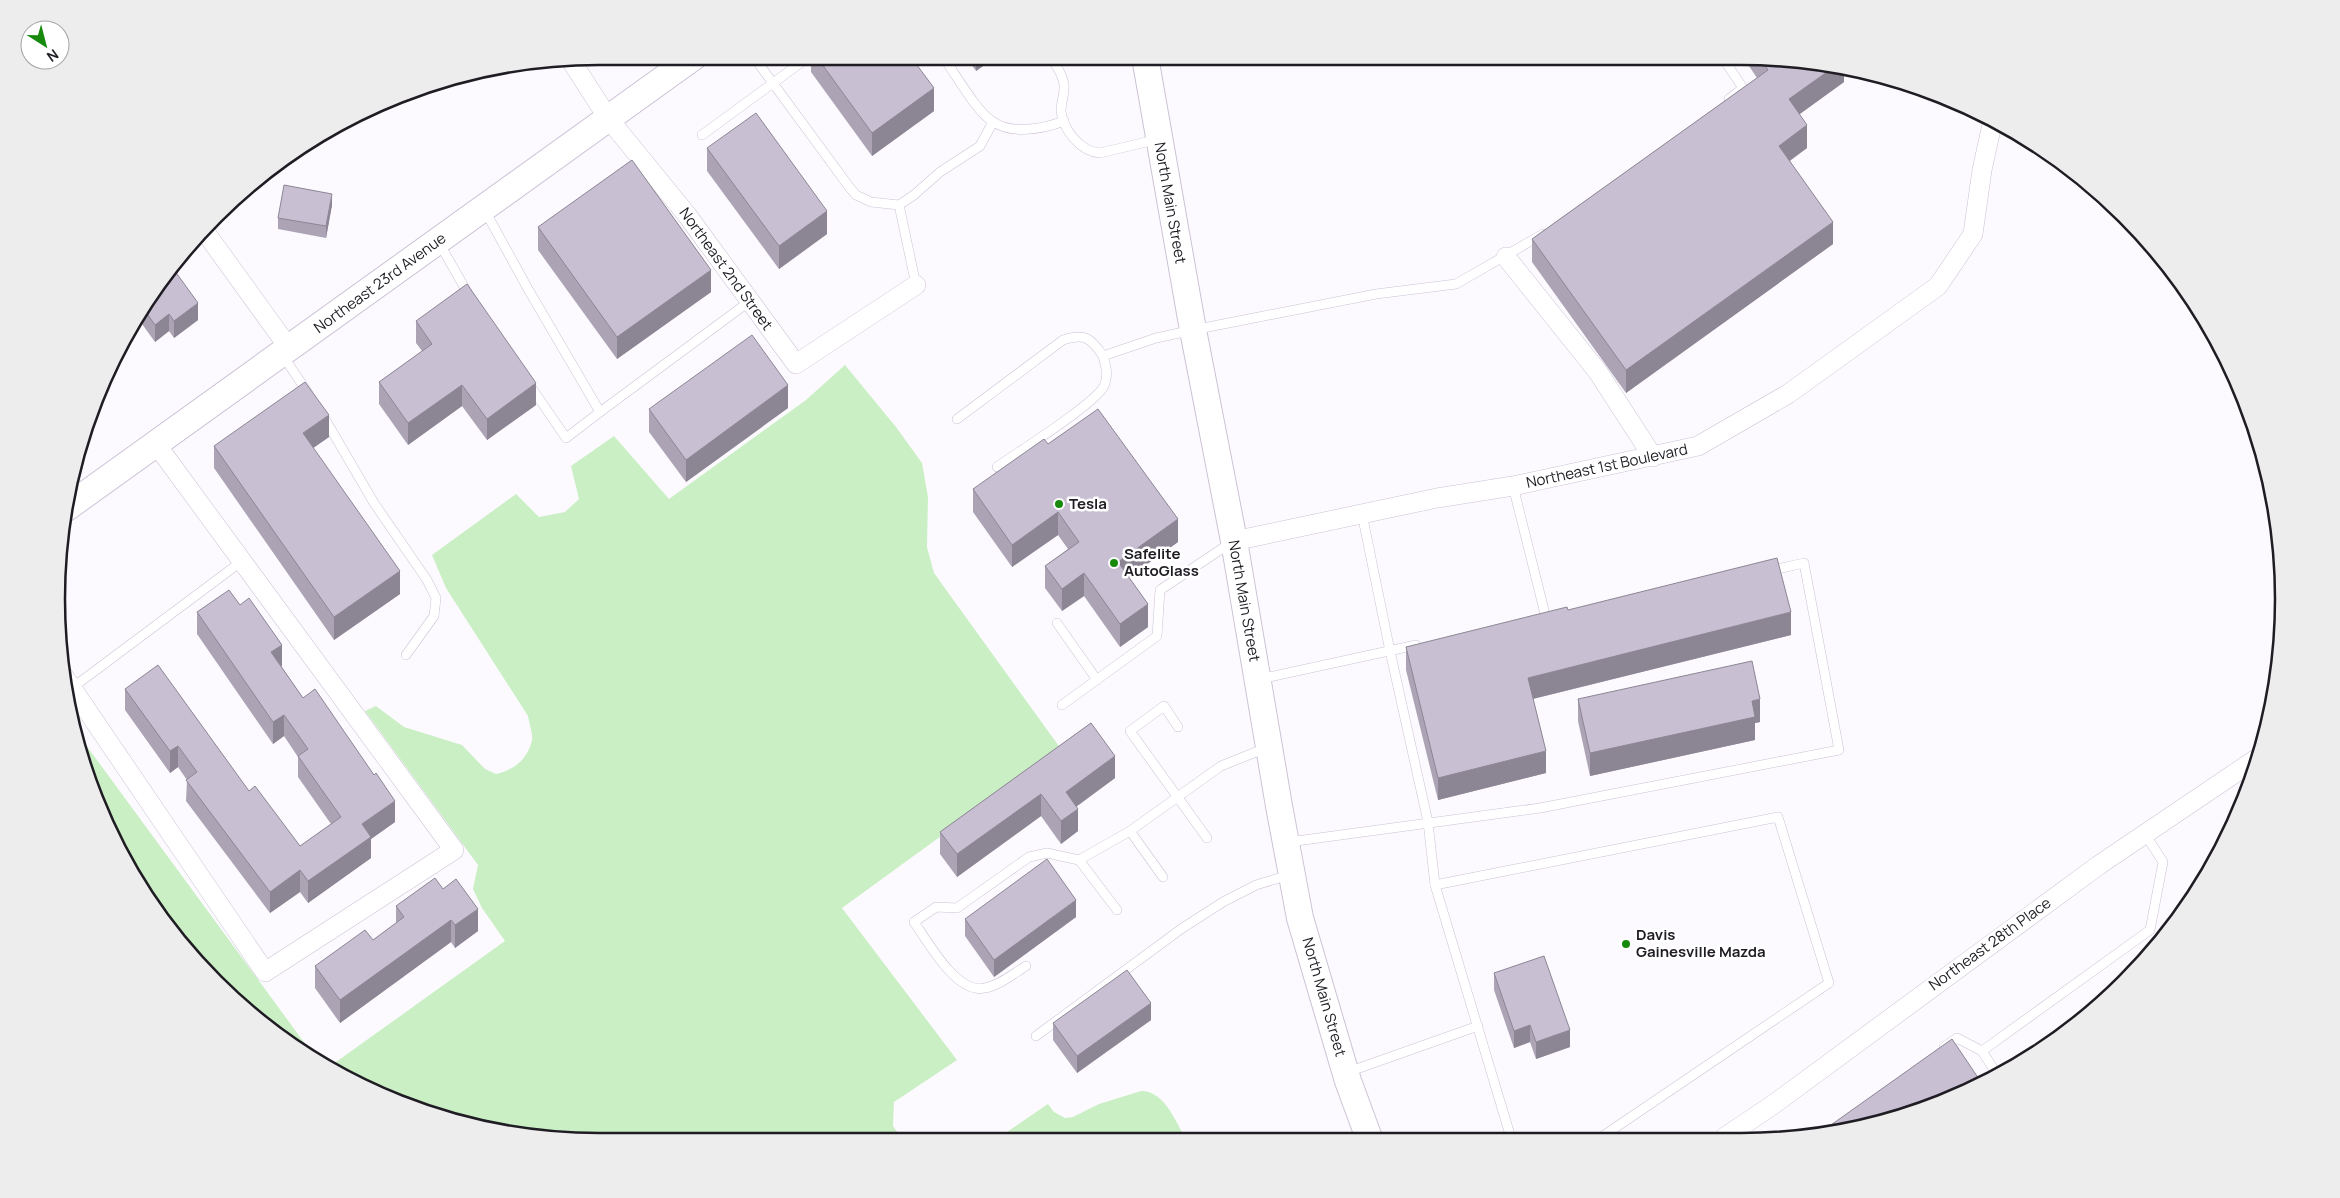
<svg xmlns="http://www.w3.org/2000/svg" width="2340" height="1198" font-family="Manrope,sans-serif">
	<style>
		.green { fill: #caefc5 }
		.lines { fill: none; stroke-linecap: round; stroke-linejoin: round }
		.service-casing { stroke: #ccc2d6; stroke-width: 10 }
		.minor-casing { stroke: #ccc2d6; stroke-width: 20 }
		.secondary-casing { stroke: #ccc2d6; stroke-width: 28 }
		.service { stroke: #fff; stroke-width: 9 }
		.minor { stroke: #fff; stroke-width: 19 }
		.secondary { stroke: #fff; stroke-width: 26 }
		.wall { fill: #aca4b5 }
		.shaded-wall { fill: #8c8694 }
		.building { fill: #c8bfd3; stroke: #8c8694 }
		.poi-dot { fill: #178a0c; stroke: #fff; stroke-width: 2 }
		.labels { text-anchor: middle; stroke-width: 5; stroke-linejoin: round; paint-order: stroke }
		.street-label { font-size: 15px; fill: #1f1c23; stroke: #fff }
		.poi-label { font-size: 15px; font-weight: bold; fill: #1f1c23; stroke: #fff; text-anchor: start }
		.rim { fill: none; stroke: #1f1c23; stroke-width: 2.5 }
	</style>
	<rect width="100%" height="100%" fill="#fcfafe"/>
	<!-- green -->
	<g class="green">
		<path d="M845,365L896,427L922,463L928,497L927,547L934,573L1061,749L842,908L957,1060L894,1102L893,1126L903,1140L564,1141L459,1123L359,1086L329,1067L505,941L482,908L473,889L478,865L365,711L376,706L404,727L462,745L485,769L496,774C514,770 528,759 532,740C533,733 529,723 528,716L446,588L432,555L516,494L539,517L565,512L579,499L571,466L614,436L669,499L806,400Z"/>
		<polygon points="72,726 317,1060 269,1030 215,983 148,901 112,839 75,740"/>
		<path d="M1141,1091C1165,1091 1175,1121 1186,1139H1002L1007,1132L1048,1104L1054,1112L1065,1118L1073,1117L1099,1104Z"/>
	</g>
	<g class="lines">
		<defs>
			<g id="service">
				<polyline points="753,56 850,188 856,195 871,202 899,205 914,195 940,172 980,146 993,122"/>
				<path d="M943,57C955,73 976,111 992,121C1011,135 1043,129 1064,121"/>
				<path d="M1050,57C1056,65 1062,73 1064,84C1065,93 1061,102 1061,111C1063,130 1081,152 1100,153L1159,139"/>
				<polyline points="1722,57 1743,88 1729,99"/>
				<polyline points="702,135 810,56"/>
				<polyline points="899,205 916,285"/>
				<polyline points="484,209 528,289 600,412 566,438 529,384"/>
				<polyline points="439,243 470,297"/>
				<polyline points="283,356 308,393"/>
				<polyline points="600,412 750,301"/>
				<polyline points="322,414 374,503 427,580 436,598 434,616 406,655"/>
				<path d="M957,419L1063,340C1085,333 1091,338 1103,356"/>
				<path d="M997,467C1018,452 1095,404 1104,386C1109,375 1106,367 1103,356L1156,338L1193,330L1376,294L1456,284L1543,234"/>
				<polyline points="1513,486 1546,618"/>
				<polyline points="1362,514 1390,651 1428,822 1435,885"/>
				<polyline points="1057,623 1097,680"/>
				<polyline points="1260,679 1416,645"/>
				<polyline points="72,688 242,561"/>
				<polyline points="1062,705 1157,636 1160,590 1232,542"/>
				<polyline points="1178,727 1164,706 1130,731 1207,838"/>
				<polyline points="1130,831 1163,877"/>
				<polyline points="1289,842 1540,808 1839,750 1804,563 1769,571"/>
				<polyline points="1117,910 1079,860 1130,831 1221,766 1266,748"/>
				<path d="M1026,966C1013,974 1000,985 985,988C957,995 928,942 914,922L936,907L957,908L1029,857L1047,853L1079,860"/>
				<polyline points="1036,1036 1181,929 1223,902 1256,885 1289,875"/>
				<polyline points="1944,1047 1957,1038 1982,1051"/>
				<polyline points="1348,1072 1478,1026"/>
				<polyline points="1996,1073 1982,1051 2150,930 2163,862 2145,834"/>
				<polyline points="1511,1138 1435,885 1778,817 1829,983 1600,1138"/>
			</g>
			<g id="minor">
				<polyline points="570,59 608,118 687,215 796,364 916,285"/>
				<polyline points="203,229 289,348"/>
				<polyline points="1506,257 1598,372 1653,457"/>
				<polyline points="1234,541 1437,498 1513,486 1698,446 1788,394 1938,286 1973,234 1982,170 1993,120"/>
				<polyline points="61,672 265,972 454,850 156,444"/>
				<polyline points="1725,1137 1774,1104 2099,865 2259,757"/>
			</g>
			<g id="secondary">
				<polyline points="1145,57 1193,330 1234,541 1279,806 1300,918 1348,1081 1369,1138"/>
				<polyline points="65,509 695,56"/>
			</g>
		</defs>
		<!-- service casing -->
		<use href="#service" class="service-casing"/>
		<!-- minor casing -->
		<use href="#minor" class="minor-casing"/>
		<!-- secondary casing -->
		<use href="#secondary" class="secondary-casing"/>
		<!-- service -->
		<use href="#service" class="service"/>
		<!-- minor -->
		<use href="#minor" class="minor"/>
		<!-- secondary -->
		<use href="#secondary" class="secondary"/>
	</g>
	<!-- wall -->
	<g class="wall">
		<polygon points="811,56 911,57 934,111 872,156 811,72"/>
		<polygon points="966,57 996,57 976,71"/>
		<polygon points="1743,57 1776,57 1844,69 1844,82 1799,114 1807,148 1790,161 1833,244 1626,393 1532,262 1532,239 1757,78"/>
		<polygon points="707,148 827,234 779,269 707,171"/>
		<polygon points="332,205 326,238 278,229 278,218"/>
		<polygon points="538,227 711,292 617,359 538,250"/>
		<polygon points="172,267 198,320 174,338 169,331 155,342 137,317"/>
		<polygon points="416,321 536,405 487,440 462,406 408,445 379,404 379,382 422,351 416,343"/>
		<polygon points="788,408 686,482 649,432 649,409"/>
		<polygon points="329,437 313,448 400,594 334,640 214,468 214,446"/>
		<polygon points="1048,444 1178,542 1129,577 1148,627 1120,647 1084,596 1062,611 1045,588 1045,566 1068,549 1058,535 1012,567 973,512 973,489"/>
		<polygon points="1568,610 1791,635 1533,699 1546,773 1438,800 1406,670 1406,647"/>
		<polygon points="197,612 282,666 281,666 303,698 395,822 371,839 371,858 308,903 300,892 270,913 186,801 187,780 178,767 170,773 125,710 125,689 249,791 300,846 331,824 298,777 298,757 284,736 273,744 197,634"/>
		<polygon points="1578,699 1760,722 1755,723 1755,740 1590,776 1578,721"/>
		<polygon points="1091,723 1115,778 1076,807 1078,831 1061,844 1041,816 957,877 940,854 940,832"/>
		<polygon points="443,889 478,931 455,948 451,942 340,1023 315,988 315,966 373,940 396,923 396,906"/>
		<polygon points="1076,917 994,977 965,936 965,919"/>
		<polygon points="1494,973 1570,1047 1536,1059 1530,1042 1514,1048 1494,990"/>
		<polygon points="1151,1020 1077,1073 1053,1040 1053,1023"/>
	</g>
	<!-- shaded-wall -->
	<g class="shaded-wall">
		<polygon points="976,57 996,57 976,71"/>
		<polygon points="1834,67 1844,69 1844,82 1789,122 1789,99"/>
		<polygon points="934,88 934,111 872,156 872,133"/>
		<polygon points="1807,125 1807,148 1779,168 1779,146"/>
		<polygon points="332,194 332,205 326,238 326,226"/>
		<polygon points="827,211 827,234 779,269 779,246"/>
		<polygon points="1833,222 1833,244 1626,393 1626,370"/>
		<polygon points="711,270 711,292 617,359 617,337"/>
		<polygon points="198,303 198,320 174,338 174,321"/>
		<polygon points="169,314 169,331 155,342 155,325"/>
		<polygon points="536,383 536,405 487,440 487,419"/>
		<polygon points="462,385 462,406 408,445 408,423"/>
		<polygon points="788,385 788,408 686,482 686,460"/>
		<polygon points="329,415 329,437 303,455 303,433"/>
		<polygon points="1058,512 1058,535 1012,567 1012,545"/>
		<polygon points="1178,519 1178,542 1118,585 1118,562"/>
		<polygon points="400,571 400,594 334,640 334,617"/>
		<polygon points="1084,573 1084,596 1062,611 1062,589"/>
		<polygon points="1148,604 1148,627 1120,647 1120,624"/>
		<polygon points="1791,612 1791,635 1528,700 1528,678"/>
		<polygon points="282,645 282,666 271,673 271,652"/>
		<polygon points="1760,699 1760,722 1755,723 1755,740 1590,776 1590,753 1752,701"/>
		<polygon points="284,715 284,736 273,744 273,722"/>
		<polygon points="178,746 178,767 170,773 170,751"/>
		<polygon points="1546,751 1546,773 1438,800 1438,778"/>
		<polygon points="1115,756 1115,778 1066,814 1066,792"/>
		<polygon points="1041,794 1041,816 957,877 957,854"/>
		<polygon points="395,801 395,822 371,839 371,858 308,903 308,881 362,824"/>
		<polygon points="1078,809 1078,831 1061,844 1061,821"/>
		<polygon points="300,870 300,892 270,913 270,892"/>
		<polygon points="1076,900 1076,917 994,977 994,960"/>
		<polygon points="478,909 478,931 455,948 455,925"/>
		<polygon points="451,920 451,942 340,1023 340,1000"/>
		<polygon points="1151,1003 1151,1020 1077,1073 1077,1056"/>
		<polygon points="1530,1025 1530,1042 1514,1048 1514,1031"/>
		<polygon points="1570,1030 1570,1047 1536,1059 1536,1042"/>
	</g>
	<!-- building -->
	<g class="building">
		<polygon points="816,56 911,57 934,88 872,133"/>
		<polygon points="1759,57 1776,57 1834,67 1789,99 1807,125 1779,146 1833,222 1626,370 1532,239 1768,70"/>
		<polygon points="756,113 827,211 779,246 707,148"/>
		<polygon points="632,160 711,270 617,337 538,227"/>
		<polygon points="284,185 332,194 326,226 278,218"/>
		<polygon points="172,267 198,303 174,321 169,314 155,325 143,308"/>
		<polygon points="467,284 536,383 487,419 462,385 408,423 379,382 432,344 416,321"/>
		<polygon points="752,335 788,385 686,460 649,409"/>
		<polygon points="305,382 329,415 303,433 400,571 334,617 214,446"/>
		<polygon points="1098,409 1178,519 1118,562 1148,604 1120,624 1084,573 1062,589 1045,566 1079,542 1058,512 1012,545 973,489 1044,439 1048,444"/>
		<polygon points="1777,558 1791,612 1528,678 1546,751 1438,778 1406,647 1567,607 1568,610"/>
		<polygon points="229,590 240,605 249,598 282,645 271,652 303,698 315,689 374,775 376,773 395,801 362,824 371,837 308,881 300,870 270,892 186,780 197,772 178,746 170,751 125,689 158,665 249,791 255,786 300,846 341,817 298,756 308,749 284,715 273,722 197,612"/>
		<polygon points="1752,661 1760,699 1752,701 1755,717 1590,753 1578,699"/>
		<polygon points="1091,723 1115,756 1066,792 1078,809 1061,821 1041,794 957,854 940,832"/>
		<polygon points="1047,859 1076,900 994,960 965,919"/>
		<polygon points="435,878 443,889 456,879 478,909 455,925 451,920 340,1000 315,966 365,930 373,940 404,917 396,906"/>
		<polygon points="1544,956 1570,1030 1536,1042 1530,1025 1514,1031 1494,973"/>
		<polygon points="1127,970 1151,1003 1077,1056 1053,1023"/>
		<polygon points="1952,1039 1981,1082 1948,1101 1814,1137"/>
	</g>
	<!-- markers -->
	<g class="poi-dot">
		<circle cx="1059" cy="504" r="5"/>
		<circle cx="1114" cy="563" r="5"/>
		<circle cx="1626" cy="944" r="5"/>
	</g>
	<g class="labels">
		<!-- street labels -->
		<g class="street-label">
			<text transform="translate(1170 203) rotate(80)" y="5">North Main Street</text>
			<text transform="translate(726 269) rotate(54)" y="5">Northeast 2nd Street</text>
			<text transform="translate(380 283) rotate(-36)" y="5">Northeast 23rd Avenue</text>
			<text transform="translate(1607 466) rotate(-12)" y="5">Northeast 1st Boulevard</text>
			<text transform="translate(1244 601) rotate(80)" y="5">North Main Street</text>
			<text transform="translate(1990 944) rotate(-36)" y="5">Northeast 28th Place</text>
			<text transform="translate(1324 997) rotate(74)" y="5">North Main Street</text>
		</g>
		<!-- poi labels -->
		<g class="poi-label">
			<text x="1069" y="509">Tesla</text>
			<text x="1124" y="559">Safelite<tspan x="1124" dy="17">AutoGlass</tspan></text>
			<text x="1636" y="940">Davis<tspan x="1636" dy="17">Gainesville Mazda</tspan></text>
		</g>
	</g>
	<!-- crop -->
	<path d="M0 0H2340V1198H0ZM599 65H1741A534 534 0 0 1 2275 599V599A534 534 0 0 1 1741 1133H599A534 534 0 0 1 65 599V599A534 534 0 0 1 599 65Z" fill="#ededed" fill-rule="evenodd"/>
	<path class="rim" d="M599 65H1741A534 534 0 0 1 2275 599V599A534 534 0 0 1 1741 1133H599A534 534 0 0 1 65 599V599A534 534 0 0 1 599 65Z"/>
	<!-- north arrow -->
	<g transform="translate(45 45) rotate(144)"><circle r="24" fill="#ffffff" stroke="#a5a4a7"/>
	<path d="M0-4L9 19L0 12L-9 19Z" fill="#178a0c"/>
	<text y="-8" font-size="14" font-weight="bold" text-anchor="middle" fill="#1f1c23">N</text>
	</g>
</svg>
